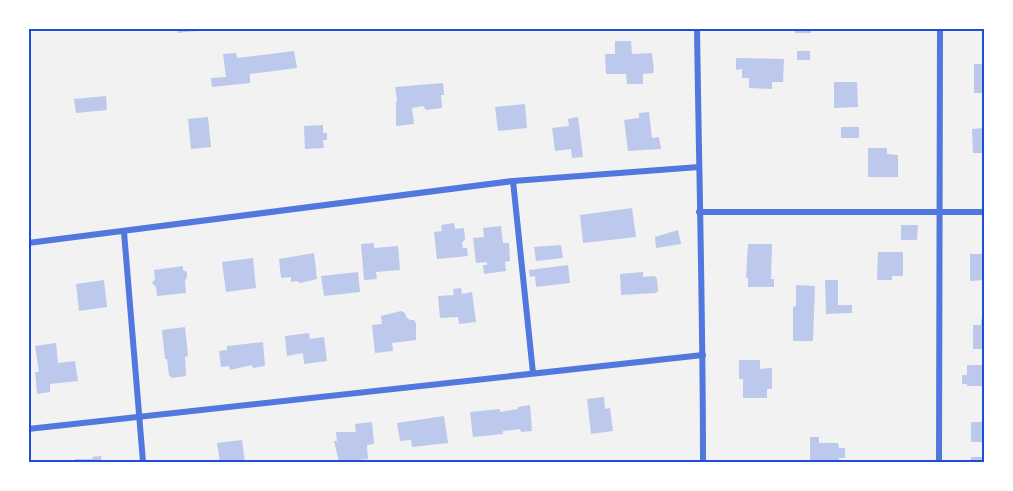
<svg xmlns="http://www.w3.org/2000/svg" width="1013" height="491" font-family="'Work Sans',sans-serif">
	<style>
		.building { fill: #bdc9ec }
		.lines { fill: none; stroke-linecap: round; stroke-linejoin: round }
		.minor { stroke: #5277de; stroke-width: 6 }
		.neatline { fill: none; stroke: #1d4ed8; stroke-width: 2 }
	</style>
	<rect width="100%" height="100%" fill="#f2f2f2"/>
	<!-- building -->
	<g class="building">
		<polygon points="177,28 204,28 205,30 178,33"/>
		<rect x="795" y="28" width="16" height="5"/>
		<polygon points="615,41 631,41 632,54 652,53 654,70 653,73 643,74 643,84 627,84 626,74 606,74 605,54 615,54"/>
		<polygon points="294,51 297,68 250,74 250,83 212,87 211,78 226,77 223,54 236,53 237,58"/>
		<rect x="797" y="51" width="13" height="9"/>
		<polygon points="736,58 784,59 783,82 772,82 772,89 749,88 749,78 742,78 742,69 736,70"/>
		<rect x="974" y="64" width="10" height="29"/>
		<polygon points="834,82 857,82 858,107 834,108"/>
		<polygon points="443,83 444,95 441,95 442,108 426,110 423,106 412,108 414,124 396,126 396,102 397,100 395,87"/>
		<polygon points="106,96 107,110 76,113 74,99"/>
		<polygon points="525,104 527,128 498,131 495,107"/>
		<polygon points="649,112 652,138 659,137 661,149 628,151 624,120 639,118 639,113"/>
		<polygon points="208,117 211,147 191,149 188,119"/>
		<polygon points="578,117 583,157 572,158 571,149 555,151 552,128 569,126 568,119"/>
		<polygon points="323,125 323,133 327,133 327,140 323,140 324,148 305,149 304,126"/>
		<rect x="841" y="127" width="18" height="11"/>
		<polygon points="984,128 984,153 973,153 972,129"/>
		<polygon points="868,148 887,148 887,154 898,155 898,177 868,177"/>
		<polygon points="632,208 636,237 583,243 580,215"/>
		<polygon points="454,223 455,229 464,228 465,239 462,243 463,248 467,248 468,256 437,259 434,232 442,231 441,225"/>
		<polygon points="901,225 918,225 917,240 901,240"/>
		<polygon points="501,226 503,243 509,243 510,261 505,262 506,271 484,274 483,265 487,265 487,262 476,263 473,238 484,237 483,228"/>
		<polygon points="678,230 681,244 656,248 655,237"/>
		<polygon points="374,243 374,248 398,246 400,270 376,272 377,279 364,280 361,244"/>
		<polygon points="748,244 772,244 771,279 774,279 774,287 748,287 748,278 746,278"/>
		<polygon points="561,245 563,258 536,261 534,247"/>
		<polygon points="878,252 903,252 903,276 892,276 892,280 877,280"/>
		<polygon points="314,253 317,279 300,283 297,281 291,282 291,277 281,278 279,259"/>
		<polygon points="970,254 984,254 984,280 970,281"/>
		<polygon points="253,258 256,288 226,292 222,262"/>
		<polygon points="568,265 570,283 536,287 535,276 530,277 529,270"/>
		<polygon points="183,266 183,270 187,272 187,277 185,281 186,293 157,296 156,287 152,283 155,279 154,270"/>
		<polygon points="358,272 360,292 324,296 321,276"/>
		<polygon points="643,272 643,277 655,276 657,279 658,291 656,293 621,295 620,274"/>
		<polygon points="104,280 107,307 79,311 76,284"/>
		<polygon points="825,280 838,280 838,305 852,305 852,313 826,314"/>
		<polygon points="796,285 815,286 813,341 793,341 793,307 796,306"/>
		<polygon points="461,288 462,294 472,292 476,322 459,324 458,317 440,318 438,296 454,295 453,289"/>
		<polygon points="401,311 405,313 406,317 410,320 414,320 416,323 416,340 392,343 393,351 375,353 372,325 382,324 381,316"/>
		<polygon points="981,319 984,319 984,349 973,349 973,325 981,325"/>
		<polygon points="185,327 188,356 185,357 186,376 172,378 169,375 167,359 165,359 162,330"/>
		<polygon points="309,333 310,339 324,337 327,361 304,364 303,353 287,356 285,336"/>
		<polygon points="263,342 265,366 253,368 252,365 230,370 229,366 221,367 219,351 227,350 227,346"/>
		<polygon points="56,343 58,363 75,361 78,381 50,384 50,392 37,394 35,372 39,372 35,346"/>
		<polygon points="739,360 760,360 760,369 772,368 772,389 767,389 767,398 743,398 743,379 739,379"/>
		<polygon points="967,365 984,365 984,386 967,386 967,384 962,384 962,375 967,375"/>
		<polygon points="604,397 605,409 610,408 613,431 591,434 587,399"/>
		<polygon points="530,405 532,431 521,432 520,429 503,431 503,434 473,437 470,412 500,409 500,412 518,409 518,407"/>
		<polygon points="444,416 448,443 412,447 411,440 400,441 397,423"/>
		<polygon points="372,422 374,444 367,445 368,459 339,462 334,441 337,441 336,432 356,432 355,424"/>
		<rect x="971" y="422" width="13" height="20"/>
		<polygon points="810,437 819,437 819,443 838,443 839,448 845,448 845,458 839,458 839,462 810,462"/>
		<polygon points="242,440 245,462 220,462 217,443"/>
		<polygon points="101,456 102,462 75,462 75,459 93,459 92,457"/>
		<rect x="971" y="457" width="13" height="5"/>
	</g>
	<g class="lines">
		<!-- minor -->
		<g class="minor">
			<path d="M697,28C699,173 703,318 703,462"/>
			<polyline points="513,181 533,373"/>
			<polyline points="699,212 984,212"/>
			<polyline points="124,232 143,462"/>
			<polyline points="28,243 513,181 699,167"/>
			<polyline points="28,429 703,355"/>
			<polyline points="939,462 940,28"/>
		</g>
	</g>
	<!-- border -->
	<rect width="1013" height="491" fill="none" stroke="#ffffff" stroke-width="60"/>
	<rect x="30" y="30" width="953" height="431" class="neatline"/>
</svg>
